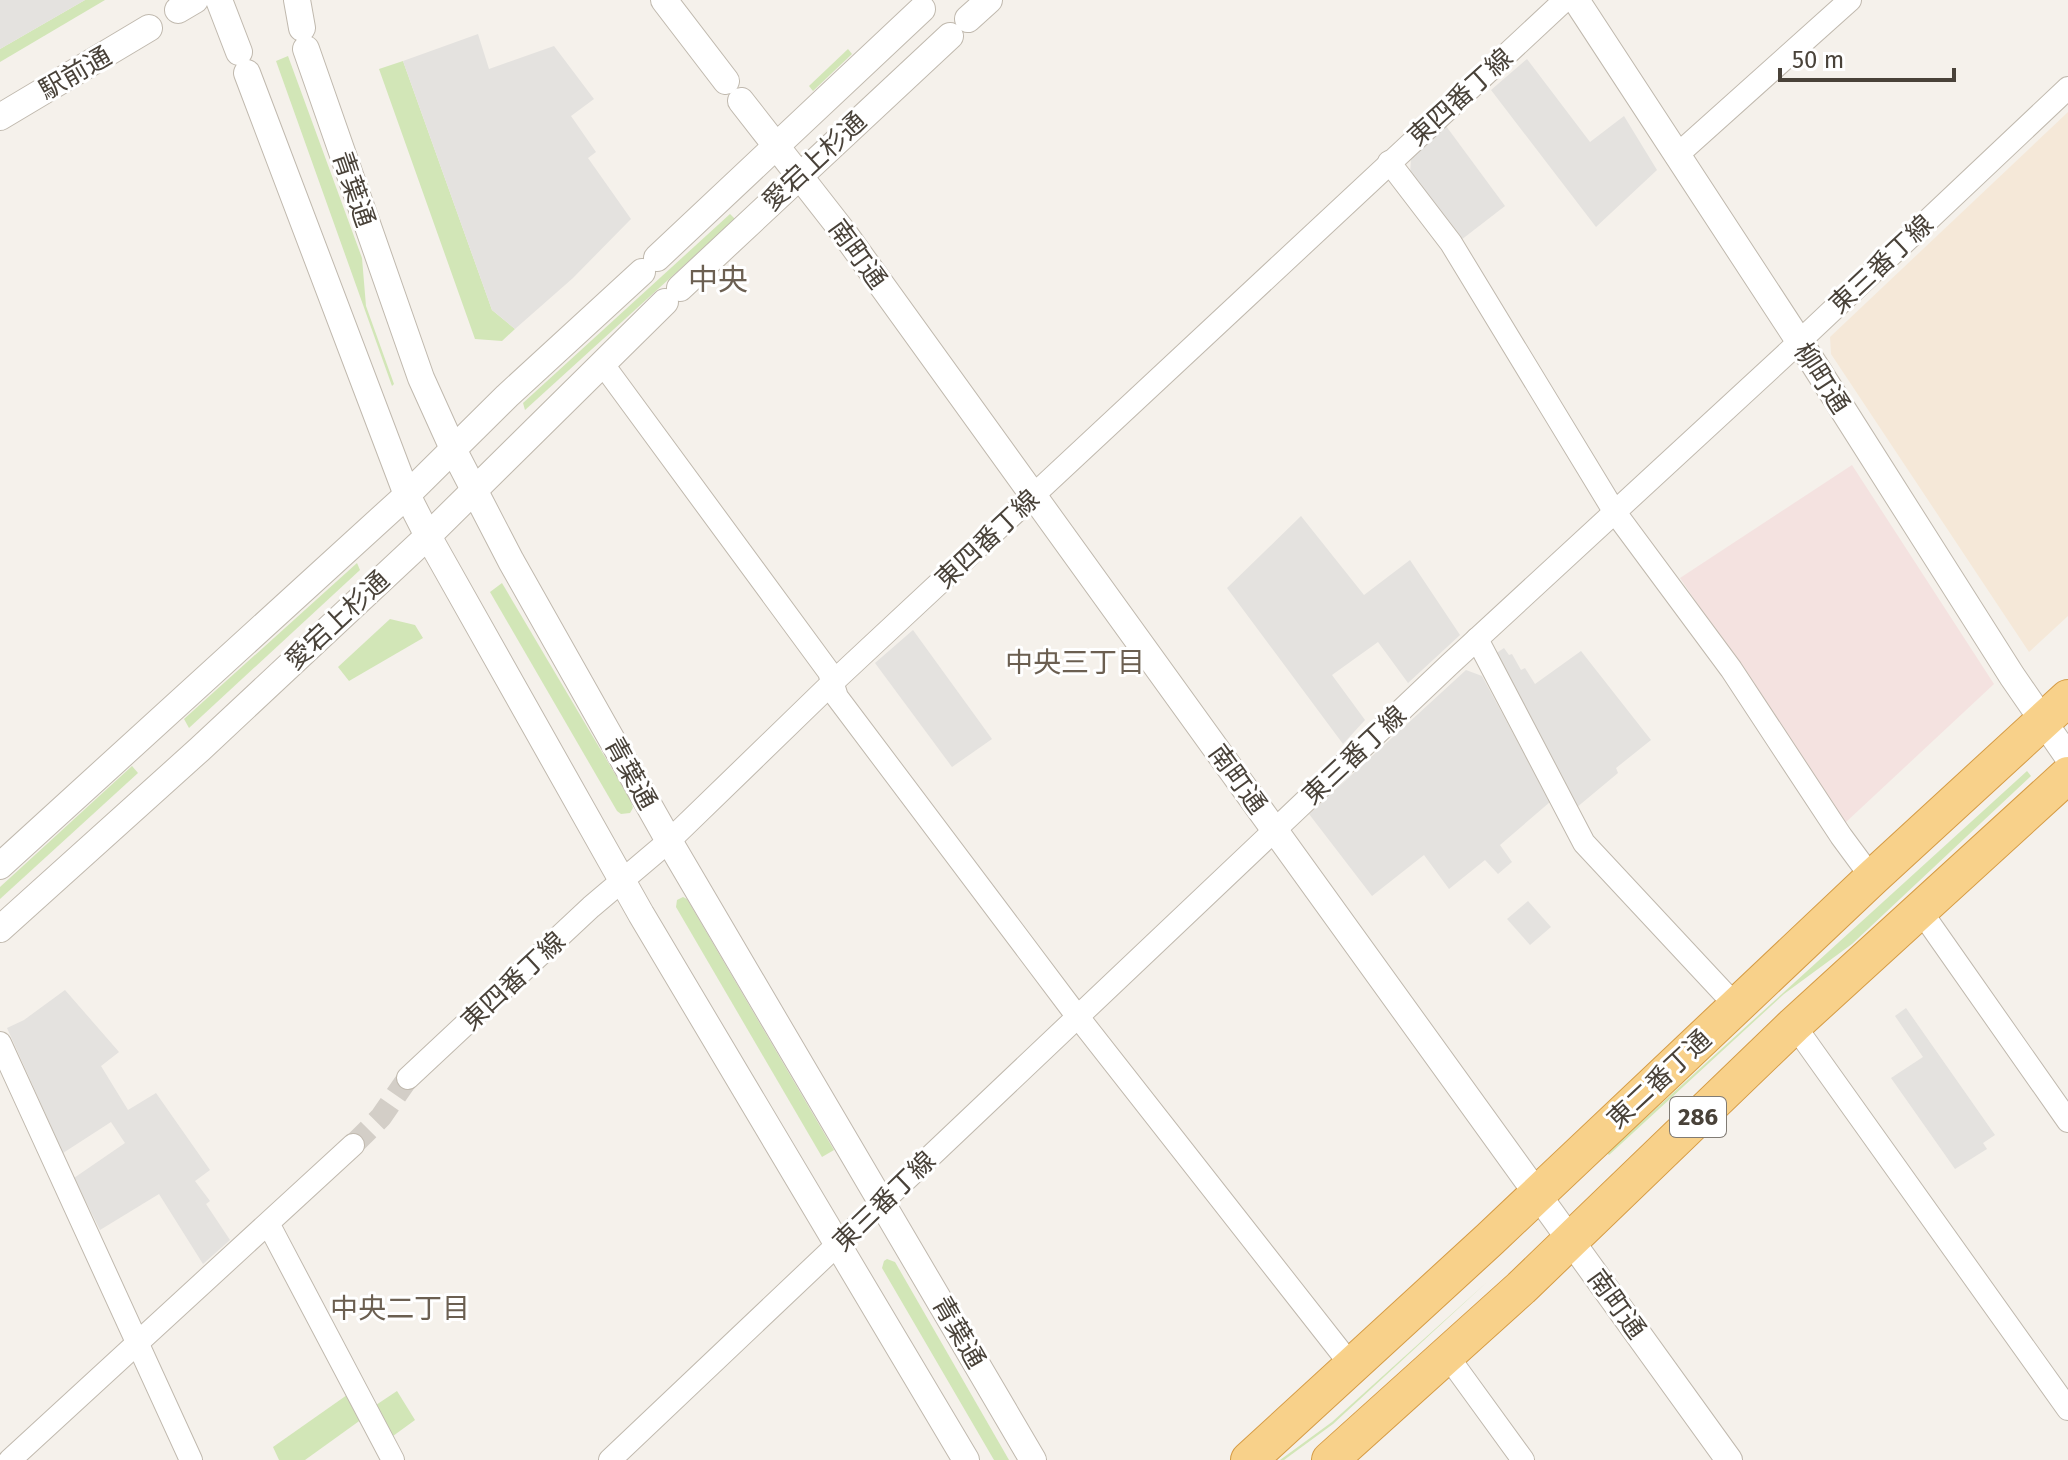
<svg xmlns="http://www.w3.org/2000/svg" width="2068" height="1460" font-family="'Fira Sans','Noto Sans JP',sans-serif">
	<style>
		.commercial { fill: #f5e8d8 }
		.medical { fill: #f4e2e0 }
		.green { fill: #d2e6b7 }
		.parking { fill: #e4e2df }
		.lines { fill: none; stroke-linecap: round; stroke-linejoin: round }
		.minor-tunnel { stroke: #d3cec7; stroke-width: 22; stroke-dasharray: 22 11; stroke-linecap: butt }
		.minor-casing { stroke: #c0b9ae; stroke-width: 24 }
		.tertiary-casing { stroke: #c0b9ae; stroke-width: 28 }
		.trunk-casing { stroke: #d59b44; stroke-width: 38 }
		.minor { stroke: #fff; stroke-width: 22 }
		.tertiary { stroke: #fff; stroke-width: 26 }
		.trunk { stroke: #f8d18a; stroke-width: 36 }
		.labels { text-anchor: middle; stroke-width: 6; stroke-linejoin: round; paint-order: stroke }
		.shield { fill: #fff; stroke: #807b74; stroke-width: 2 }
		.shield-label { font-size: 24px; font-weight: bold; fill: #494239 }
		.street-label { font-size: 26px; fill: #494239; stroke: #fff }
		.neighbourhood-label { font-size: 28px; fill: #6b5f51; stroke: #fff }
		.quarter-label { font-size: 30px; fill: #6b5f51; stroke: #fff }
	</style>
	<rect width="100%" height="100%" fill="#f5f1eb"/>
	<!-- commercial -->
	<polygon class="commercial" points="2068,112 2068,616 2029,652 1831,354 1830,337"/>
	<!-- medical -->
	<polygon class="medical" points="1852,465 1994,684 1845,823 1680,578"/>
	<!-- green -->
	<g class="green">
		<polygon points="85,0 105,0 0,62 0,49"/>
		<polygon points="848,49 852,54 813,91 809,86"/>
		<polygon points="288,56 362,258 366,306 394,384 392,386 276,61"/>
		<polygon points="403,61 492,310 515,329 502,341 475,339 379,69"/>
		<polygon points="730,214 735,219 525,410 523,403"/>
		<polygon points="357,563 360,570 189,728 184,719"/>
		<polygon points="502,583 631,801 633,808 630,813 621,814 617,811 490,592"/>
		<polygon points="390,619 415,625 423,638 349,681 338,667"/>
		<polygon points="132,766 138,773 0,899 0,887"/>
		<polygon points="2027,771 2031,776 1852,944 1784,994 1609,1155 1607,1153"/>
		<polygon points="683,897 687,899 834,1150 822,1157 676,907 677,900"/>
		<polygon points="887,1259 895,1262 1009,1460 994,1460 882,1268 884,1261"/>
		<polygon points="1487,1282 1333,1424 1284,1460 1280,1460 1332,1422"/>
		<polygon points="397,1391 415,1420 393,1436 376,1405"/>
		<polygon points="347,1395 362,1419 305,1460 279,1460 273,1447"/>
	</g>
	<!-- parking -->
	<g class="parking">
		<polygon points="0,0 85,0 0,49"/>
		<polygon points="478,34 489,69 554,46 594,99 571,116 596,152 588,158 631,219 573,278 515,329 492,310 403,61"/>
		<polygon points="1527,59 1590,142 1624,116 1657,170 1596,227 1491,90"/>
		<polygon points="1446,126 1505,206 1461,240 1410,175 1411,157"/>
		<polygon points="1301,516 1364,595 1410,560 1460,635 1408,683 1378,642 1332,675 1365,720 1343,744 1227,588"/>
		<polygon points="913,630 992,739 952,767 875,663"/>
		<polygon points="1504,648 1509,655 1512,654 1521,670 1525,668 1535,684 1581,651 1651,740 1616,768 1618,773 1576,808 1495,654"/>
		<polygon points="1466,670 1482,676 1550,802 1500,845 1512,862 1498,874 1485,860 1449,889 1424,855 1372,896 1309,814"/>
		<polygon points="1528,901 1551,927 1530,945 1507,919"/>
		<polygon points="65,990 119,1052 101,1066 128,1110 156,1093 210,1170 195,1181 210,1201 206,1204 230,1240 203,1264 159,1194 100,1230 74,1178 125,1143 111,1122 63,1153 7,1028 24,1020"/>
		<polygon points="1906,1008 1995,1135 1983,1143 1987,1149 1955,1169 1891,1078 1923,1057 1895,1016"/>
	</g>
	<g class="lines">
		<!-- minor-tunnel -->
		<polyline class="minor-tunnel" points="353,1145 381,1117 408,1078"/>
		<defs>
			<g id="minor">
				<polyline points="1676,156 1850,0"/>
				<polyline points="1389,162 1451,243 1614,511 1731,669 1841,836 1872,878"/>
				<polyline points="602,363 829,672 837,697 1071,1008 1351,1365"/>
				<polyline points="1477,639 1584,843 1737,1007"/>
				<polyline points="1920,910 2068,1121"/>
				<polyline points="1794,1025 2068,1409"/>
				<polyline points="0,1043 191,1460"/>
				<polyline points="408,1078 591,907 669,841 832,683 1565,0"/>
				<polyline points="269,1225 393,1460"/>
				<polyline points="1446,1354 1523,1460"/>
				<polyline points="10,1460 353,1145"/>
				<polyline points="610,1460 1450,664 1784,356 2068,88"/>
			</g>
			<g id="tertiary">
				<polyline points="219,0 239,52"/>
				<polyline points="297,0 302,28"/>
				<polyline points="664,0 726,81"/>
				<polyline points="1576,0 1814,364 2012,676 2068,757"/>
				<polyline points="178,10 195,0"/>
				<polyline points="968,19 989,0"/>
				<polyline points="306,49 421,378 454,451 511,561 669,841 1033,1460"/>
				<polyline points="247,73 407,495 428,536 641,914 966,1460"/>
				<polyline points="741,101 844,233 1729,1460"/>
				<polyline points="0,117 149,28"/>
				<polyline points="657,258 922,9"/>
				<polyline points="680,288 950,36"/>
				<polyline points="0,866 407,495 507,396 642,272"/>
				<polyline points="0,929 200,749 428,536 665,302"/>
			</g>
			<g id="trunk">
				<polyline points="1249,1460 1490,1239 1872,878 2068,698"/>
				<polyline points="1330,1460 1521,1288 1794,1025 2068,775"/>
			</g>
		</defs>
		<!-- minor casing -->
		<use href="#minor" class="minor-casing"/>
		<!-- tertiary casing -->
		<use href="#tertiary" class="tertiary-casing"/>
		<!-- trunk casing -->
		<use href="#trunk" class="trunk-casing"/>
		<!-- minor -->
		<use href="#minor" class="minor"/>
		<!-- tertiary -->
		<use href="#tertiary" class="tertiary"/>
		<!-- trunk -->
		<use href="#trunk" class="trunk"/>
	</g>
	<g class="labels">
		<!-- shield labels -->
		<rect class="shield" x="1670" y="1097" width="56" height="40" rx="6"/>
		<g class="shield-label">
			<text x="1698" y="1125">286</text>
		</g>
		<!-- street labels -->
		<g class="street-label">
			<text transform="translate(75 73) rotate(-30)" y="9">駅前通</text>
			<text transform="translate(1460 97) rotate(-42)" y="9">東四番丁線</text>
			<text transform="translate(814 161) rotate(-43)" y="9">愛宕上杉通</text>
			<text transform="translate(354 189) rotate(71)" y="9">青葉通</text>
			<text transform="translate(858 254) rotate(54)" y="9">南町通</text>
			<text transform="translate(1881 264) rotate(-43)" y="9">東三番丁線</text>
			<text transform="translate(1822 378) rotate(57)" y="9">柳町通</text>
			<text transform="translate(987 539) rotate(-43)" y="9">東四番丁線</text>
			<text transform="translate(337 620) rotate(-43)" y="9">愛宕上杉通</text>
			<text transform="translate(1354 755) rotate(-43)" y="9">東三番丁線</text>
			<text transform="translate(631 773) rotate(61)" y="9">青葉通</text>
			<text transform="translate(1238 779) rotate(54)" y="9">南町通</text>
			<text transform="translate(513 981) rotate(-43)" y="9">東四番丁線</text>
			<text transform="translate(1659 1079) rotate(-43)" y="9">東二番丁通</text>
			<text transform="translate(884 1201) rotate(-44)" y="9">東三番丁線</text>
			<text transform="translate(1617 1304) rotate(54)" y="9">南町通</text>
			<text transform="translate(959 1332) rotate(60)" y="9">青葉通</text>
		</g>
		<!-- neighbourhood labels -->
		<g class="neighbourhood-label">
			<text x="1075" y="672">中央三丁目</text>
			<text x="400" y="1318">中央二丁目</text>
		</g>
		<!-- quarter labels -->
		<g class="quarter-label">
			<text x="718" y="290">中央</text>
		</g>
	</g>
	<!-- scale -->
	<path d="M1780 68v12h174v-12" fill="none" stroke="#494239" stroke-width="4"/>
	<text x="1792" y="68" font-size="24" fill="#494239" stroke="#ffffff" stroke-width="6" paint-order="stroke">50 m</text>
</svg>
